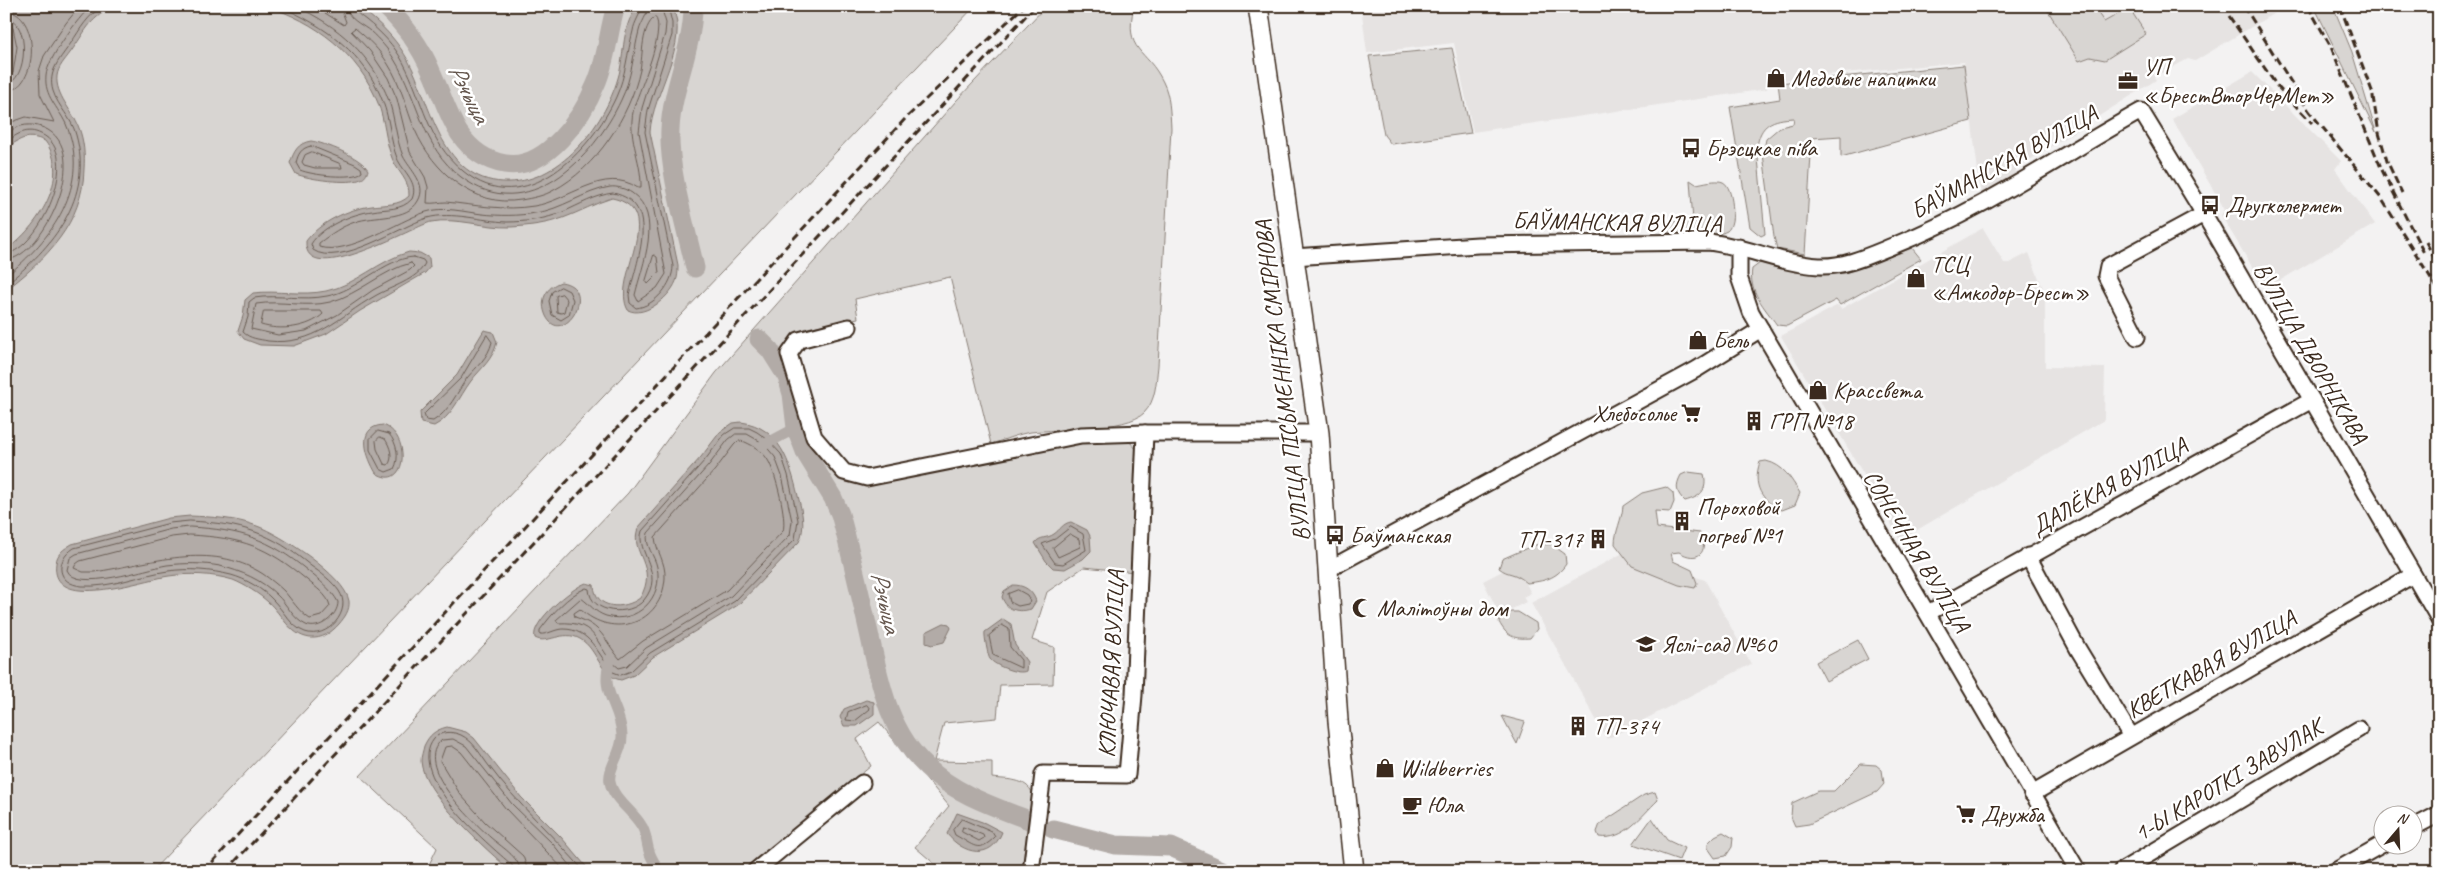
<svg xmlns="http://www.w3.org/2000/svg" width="2445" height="877" font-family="Caveat,sans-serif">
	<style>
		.built { fill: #e6e3e2 }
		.green { fill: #d8d5d2; stroke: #8a8078 }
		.water { fill: #b2aba7; stroke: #827770 }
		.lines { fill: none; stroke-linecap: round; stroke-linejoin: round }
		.shore { stroke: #6b5e55; stroke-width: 1 }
		.canal { stroke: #b2aba7; stroke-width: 11 }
		.river { stroke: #b2aba7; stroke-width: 19 }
		.minor-casing { stroke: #3b2a1e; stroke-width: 19 }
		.major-casing { stroke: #3b2a1e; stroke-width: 22 }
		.minor { stroke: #fff; stroke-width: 15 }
		.major { stroke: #fff; stroke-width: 19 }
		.rail { stroke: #3b2a1e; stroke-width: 3; stroke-dasharray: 8 4; stroke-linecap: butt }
		.labels { text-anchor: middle; stroke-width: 5; stroke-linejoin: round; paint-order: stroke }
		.poi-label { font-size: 24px; fill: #3b2a1e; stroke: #fff; text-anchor: start }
		.street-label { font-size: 24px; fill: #3b2a1e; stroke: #fff }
		.water-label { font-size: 25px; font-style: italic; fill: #65574e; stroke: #fff }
	</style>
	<rect width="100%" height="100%" fill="#f3f2f2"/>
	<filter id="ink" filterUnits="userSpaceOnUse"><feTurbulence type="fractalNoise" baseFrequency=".02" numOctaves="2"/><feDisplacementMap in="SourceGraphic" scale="10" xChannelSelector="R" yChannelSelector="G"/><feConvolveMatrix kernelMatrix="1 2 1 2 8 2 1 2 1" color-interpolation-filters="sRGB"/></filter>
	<g filter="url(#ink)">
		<!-- built -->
		<g class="built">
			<polygon points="1361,6 2286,6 2195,61 2188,59 2154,77 2156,80 2017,168 2015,174 1981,195 1964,62 1812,76 1766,83 1767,89 1473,132 1454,43 1367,53"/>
			<polygon points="2252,72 2341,161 2335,169 2375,224 2269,287 2263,285 2221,215 2225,210 2172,119"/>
			<polygon points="1983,228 2004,263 2009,263 2029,253 2045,294 2045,367 2105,368 2104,420 1900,540 1867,480 1781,336 1838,305 1841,309"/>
			<polygon points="1623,553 1705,580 1751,664 1607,739 1531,603"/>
			<polygon points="1516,564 1531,593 1523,597 1526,602 1500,615 1483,581"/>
		</g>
		<!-- green -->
		<g class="green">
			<polygon points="6,6 975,6 152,871 6,871"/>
			<path d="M1046,6H1134C1123,53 1147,48 1163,82C1170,96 1170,112 1171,128L1158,366C1156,382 1156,401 1144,413C1127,430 1057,429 1031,432C1018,434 1004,440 991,444L950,277L855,299L858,318L807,328L793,339L812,439L844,475L1087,440L1127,439L1139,452L1135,572L1084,567L1047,592L1032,640L1054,647L1053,684L1000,685L997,718L944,723L934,761L992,762V778C1008,780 1026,778 1033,794L1024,871H943L915,847L949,806L879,722L857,739L871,766L743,871H426L437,848L360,776L628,493L716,373L956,101Z"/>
			<polygon points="2045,6 2093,6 2104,22 2120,13 2117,6 2128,6 2146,34 2105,60 2090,57 2079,61"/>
			<polygon points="2314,6 2333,6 2352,52 2376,132"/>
			<polygon points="1452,48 1471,133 1391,144 1384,135 1369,56"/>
			<path d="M1964,65L1971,121L1841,157V136L1812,138L1805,254L1777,249L1774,237L1763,154L1766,139L1780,127L1793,124L1794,118C1772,119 1760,124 1757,147L1765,234L1761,236L1750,227L1730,107L1780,99L1778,83Z"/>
			<path d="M1690,180L1696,184C1703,183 1716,179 1723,182C1733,186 1737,224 1727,231C1715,238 1680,233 1665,232L1667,222L1693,221Z"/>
			<path d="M1912,248L1921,259L1840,305L1836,300L1787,326L1777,325C1765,308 1748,291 1752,269L1760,263L1820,275L1845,273Z"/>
			<path d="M1766,461C1784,465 1791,479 1800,493L1795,505L1782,510C1761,501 1752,485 1760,462Z"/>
			<path d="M1688,472L1704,474C1708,491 1700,497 1685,501C1676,493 1675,486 1681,475Z"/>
			<path d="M1666,487L1673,493L1674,502L1670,512L1655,511L1657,528L1700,533C1710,553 1697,563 1679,552L1671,553L1673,561L1692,570L1697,583L1695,588L1679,585L1632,566L1615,544C1615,531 1622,520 1623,506L1642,493Z"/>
			<path d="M1551,544L1565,554L1566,564C1556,579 1544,581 1527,583C1514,571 1509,576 1499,568L1502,559L1534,545Z"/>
			<path d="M1504,612H1518L1536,623L1537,629L1530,638C1514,639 1507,637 1499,622Z"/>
			<polygon points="1858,640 1868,659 1826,681 1816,662"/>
			<polygon points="1502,716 1525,722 1517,744"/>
			<polygon points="1861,764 1876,765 1882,770 1884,784 1877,792 1809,824 1795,826 1791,817 1792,803 1818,791 1834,791"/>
			<path d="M1655,792L1658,800C1641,816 1625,841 1599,837L1597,832L1600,824L1644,795Z"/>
			<polygon points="1652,818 1667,840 1684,848 1679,860 1633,844"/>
			<polygon points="1723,832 1733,838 1732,847 1726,856 1715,858 1708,848 1708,843 1715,836"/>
		</g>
		<!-- water -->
		<g class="water">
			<path d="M6,6H113C86,22 87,30 70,53C65,60 58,67 57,76C55,95 73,111 79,128C84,141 85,155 84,169C83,223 46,259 6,290V250C37,228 72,177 45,141C27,133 21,139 6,148V89L12,47L6,26Z"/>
			<path d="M266,6C289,6 311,6 334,6C341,6 351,4 357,6C363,9 370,16 375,20C390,33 403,49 412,68C432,110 443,179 503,182C559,185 604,126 618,78C625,56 621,22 639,6H672C691,42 652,94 650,132L678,265C678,269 678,274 677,278C673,295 645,319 628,310C610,279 669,210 612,198C595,203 580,212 563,218C546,224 529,226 511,227C485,228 457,217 431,222C414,226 303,291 306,241C320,222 348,209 372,206C385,204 399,206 409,196C410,180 397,172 392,158C385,140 385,121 378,103C359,54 315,21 266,6Z"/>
			<path d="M311,141C325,143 361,157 368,170C367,174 365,178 361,179C349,185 308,179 296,174L290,163C294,151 298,143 311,141Z"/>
			<path d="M409,252L420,253L429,258L430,267L425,273L360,311L326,334L294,346L260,345L244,339L238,331L243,316L245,300L253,293C277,290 302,296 326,291C356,285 379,260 409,252Z"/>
			<path d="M561,282C601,288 562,349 546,316C539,300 546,287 561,282Z"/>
			<path d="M484,330L493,332L497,342C493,360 481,368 471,381C459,397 452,417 434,426L421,423L420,412L457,375Z"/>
			<path d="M741,422C780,427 790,463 798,496C802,512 806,526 799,542L738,605L653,657L634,675L621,680C599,676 598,649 580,639C563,629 547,645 535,638C530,622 572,588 586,583L594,585C595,610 624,610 640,598C659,566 629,554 638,528L701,457L720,432L733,423Z"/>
			<path d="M383,425C412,435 407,493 376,473C367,458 355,427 383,425Z"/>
			<path d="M190,516C212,517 236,518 257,526C280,534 345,576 349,601C350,610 345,617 339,624C331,633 322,639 310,638C289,635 282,614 268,602C258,593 245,585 233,580C213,574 189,573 169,576C145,579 49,614 56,563C57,553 64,549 72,544L169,518Z"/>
			<path d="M1071,522L1087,530L1090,536L1091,551L1083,559L1065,569L1053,568L1046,561L1035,543C1040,536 1047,539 1054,534C1060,530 1063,523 1071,522Z"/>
			<path d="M1013,585C1024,585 1032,590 1036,601L1031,609C1018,613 1006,610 1002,597L1004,591Z"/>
			<path d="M1003,619L1011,624L1015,645L1027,662L1026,671C1019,675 995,666 990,659C988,657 984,635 985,632Z"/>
			<polygon points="944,623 949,624 951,628 944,642 932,645 926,643 926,632"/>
			<polygon points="866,700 874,702 874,714 857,726 844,726 840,717 844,709"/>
			<path d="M447,727L466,732L474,738L521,797L561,837L590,871H511C488,851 422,793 421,761C421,756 423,751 424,746C429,735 435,730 447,727Z"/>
			<path d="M957,813L985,823L1002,832C991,861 963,854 947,834Z"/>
		</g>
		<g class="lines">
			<!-- shore -->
			<g class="shore">
				<path d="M280,6C326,27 365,53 383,102C390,120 390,140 397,158C403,172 419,182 412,199C401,211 387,208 372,211C352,214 322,226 311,244L313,250C339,268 401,226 427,218C452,211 482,221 507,222C526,222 546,219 563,212C579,205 596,195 613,193C662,203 636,262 629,295L630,303L636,308C655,306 673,284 673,266L645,132L648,110L672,35V23L668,6"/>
				<path d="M295,6C338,25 373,56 389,101C395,119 396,139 403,156C410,170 428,184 418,201C407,221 374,215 355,222C342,226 331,234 319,243V247C349,256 397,221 426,212C444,206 464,212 482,214C500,216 518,216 535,213C561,210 584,191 610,187C617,186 626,189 632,193C664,215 642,265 635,295L638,301L657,288L666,274L639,132L642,108L665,34L666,23L661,6"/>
				<polyline points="314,6 344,25 346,22 340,6"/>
				<path d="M348,6C348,10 348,11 349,14C353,21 364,26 370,31C379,39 388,49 394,59C419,99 421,147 461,177C527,227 594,158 621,100C632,78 633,54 639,31C641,22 648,15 648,6"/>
				<path d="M354,6C355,13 361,16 366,20C381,32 394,45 403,62C424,101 426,140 463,171C524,222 592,150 616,97C626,75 627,53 633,31C634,22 641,14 642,6"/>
				<path d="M6,11C41,12 39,90 6,91"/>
				<path d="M655,17C667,28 640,89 635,104C625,136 642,158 641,188H638C604,165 568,201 534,206C504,211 475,205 446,202C440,202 433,204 427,203L428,187L425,177L410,152L397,99L388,78L370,51L351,31L355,28C368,39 380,50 388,64C401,84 406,108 415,130C433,171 474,208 521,200C532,198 544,196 554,190C596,168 630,116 640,70C643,55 641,27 655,17Z"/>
				<path d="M6,18C31,20 28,82 6,84"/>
				<polyline points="6,24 13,28 17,47 13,73 6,77"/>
				<polyline points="6,124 26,117 54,122 40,94 39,71 44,56 66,23 80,6"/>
				<path d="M6,134C15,126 27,123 38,126C98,141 45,258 6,260"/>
				<path d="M6,142C17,134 27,127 41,134C84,153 39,250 6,254"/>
				<path d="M311,146L355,164L361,168L362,172C353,180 311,175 300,170L296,163C298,154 301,148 311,146Z"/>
				<polygon points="312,152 341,164 342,168 315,168 304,165 302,162 305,155"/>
				<polygon points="654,255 657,257 659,273 648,284 646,281"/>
				<path d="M414,257L423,260L425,263C418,280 390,287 375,296C338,317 315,346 268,341C259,339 250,339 243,332L248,317L249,302L254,298C278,294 303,301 327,296C357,291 385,258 414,257Z"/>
				<path d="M411,263L414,266L410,270L373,290L337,315L306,331L278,335L251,329L256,304C281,300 306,308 330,302C360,294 382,270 411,263Z"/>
				<path d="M6,276C52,240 92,185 66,124C58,107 44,96 46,76C47,59 78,18 91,6"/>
				<path d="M6,284C52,248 94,198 76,135C72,118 58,107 53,91C47,71 61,58 71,43C81,28 87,16 103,6"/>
				<polygon points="561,287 569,291 573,300 569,315 561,320 552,315 549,301 552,292"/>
				<polygon points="562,294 567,300 564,312 561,313 557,312 556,296"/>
				<path d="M264,311H321L323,314C309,328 280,331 261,325Z"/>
				<path d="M487,335L492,342C488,358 477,366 467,378C457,392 449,412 433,421L426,420L424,414L428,410L461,378Z"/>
				<path d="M735,428H749L757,432L767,439L781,454L788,475L798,520L795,539L735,601L650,653L631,671L621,675L613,672C597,654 591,629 563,629C555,629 547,635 540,634V630C552,614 567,596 586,588L589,589C590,614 630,617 644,600C666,573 635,552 642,531L705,460L724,435Z"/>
				<path d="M378,431L389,434C397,443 400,458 394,469L386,472L380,469L370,450V439Z"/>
				<path d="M736,434H747L754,438L763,443L775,457L782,476L792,521L790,535L731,596L646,648L627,666L619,668C594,649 601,620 558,623L556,620L581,598C590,604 594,612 606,616C637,625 664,597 657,567C655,556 644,545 648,533L709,465L728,440Z"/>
				<path d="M380,437L385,439C390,446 394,458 388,465L384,464L377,449L376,441Z"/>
				<path d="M745,442C754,446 764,452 769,462C776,475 787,518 783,531L727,590L643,641L620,659C603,639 603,626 575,617L574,613L580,609C613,640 662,624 665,578C666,562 656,551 655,537L715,470L734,445L738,441Z"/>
				<path d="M190,521C243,524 270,532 311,566C321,573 332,581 339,591C353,611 327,640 305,632C291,627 283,610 273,600C263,589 246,579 231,575C211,570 189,568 168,571C139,575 111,588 82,586C57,584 54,561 74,548L170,523Z"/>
				<path d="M190,527C241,530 268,538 308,571C319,580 331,589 338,602C338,616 319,631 306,625C293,619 287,604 277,595C262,580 241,571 220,566C203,563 185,563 167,565C148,568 76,593 67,570L70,558L76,554L171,529Z"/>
				<polygon points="1071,527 1083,534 1086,550 1063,564 1055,563 1042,544 1055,539"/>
				<polygon points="1070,534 1079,539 1080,547 1058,557 1053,548"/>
				<path d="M190,535C243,538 266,546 307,580C315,587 328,595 330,606L321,616L310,619C299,612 292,600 284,591C278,585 270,579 263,574C210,540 150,564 94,572H83L74,568L76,564L80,561L172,537Z"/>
				<polygon points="1018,590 1027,595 1030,601 1028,604 1018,606 1010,602 1008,594"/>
				<polygon points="1002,625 1009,629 1010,647 1021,660 1021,668 993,655 989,636"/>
				<polygon points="867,705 870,709 855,721 846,720 848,712"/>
				<path d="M962,819L992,832L995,837C978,854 974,845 955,835L953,830Z"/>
				<polygon points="963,827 983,835 984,838 979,841 962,832"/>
				<path d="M514,871L512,865C487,843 405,775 434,739C440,731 452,731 461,735C474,741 481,756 489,766C517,804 553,835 584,871"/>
				<path d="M520,871C520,857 500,846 490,837C473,821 411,764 442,740L453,739L466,746L512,804L553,844L575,871"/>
				<polyline points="528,871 523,856 485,822 460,794 440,761 445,747 452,746 461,752 506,809 565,871"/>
			</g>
			<!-- canal -->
			<g class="canal">
				<polyline points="762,446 796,428"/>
				<path d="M611,658C598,693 620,703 622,735C623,752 607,768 610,782C613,799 632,810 641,825C647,833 646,844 650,854C652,859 656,865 658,871"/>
			</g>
			<!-- river -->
			<g class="river">
				<path d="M385,6C405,25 420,45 431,71C441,92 447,114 459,133C470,149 486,161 505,164C546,171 583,116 596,84C607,59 608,32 616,6"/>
				<path d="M693,6C693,49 672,87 670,129C668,170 686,227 695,268"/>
				<path d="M759,339L770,350L787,377L792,394L796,428L806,454L833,498L840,514C851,553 860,593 869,633C880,682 888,731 927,767C955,794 995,807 1031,821"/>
				<polyline points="1053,829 1116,845 1171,847 1224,871"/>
			</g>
			<defs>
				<g id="minor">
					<polyline points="1739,247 1739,277 1751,312 2078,871"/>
					<path d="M1293,257L1478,245L1708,242C1746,246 1781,264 1819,266C1846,267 1870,255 1895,245C1982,210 2059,157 2141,111L2204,214L2439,619"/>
					<polyline points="849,327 799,340 789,354 814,437 844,472 867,478 1081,435 1145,433 1319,433"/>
					<polyline points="2137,337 2106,276 2108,266 2204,214"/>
					<polyline points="2028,556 2078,649 2131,736"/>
					<polyline points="1329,569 1697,369 1761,329"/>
					<polyline points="1928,613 2312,400"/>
					<polyline points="2032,794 2413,575"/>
					<polyline points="2412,828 2439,814"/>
					<polyline points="755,871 862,783"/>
					<polyline points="1031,871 1043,774 1127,775 1134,695 1145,433"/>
					<polyline points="2121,871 2359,729"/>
					<polyline points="2335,871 2383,844"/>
				</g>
				<polyline id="major" points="1258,6 1319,433 1338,721 1354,871"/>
			</defs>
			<!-- minor casing -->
			<use href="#minor" class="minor-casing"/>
			<!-- major casing -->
			<use href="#major" class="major-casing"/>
			<!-- minor -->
			<use href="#minor" class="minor"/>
			<!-- major -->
			<use href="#major" class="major"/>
			<!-- rail -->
			<g class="rail">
				<polyline points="2244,6 2309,111 2381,198 2439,291"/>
				<polyline points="2308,6 2331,47 2382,170 2425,255"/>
				<polyline points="2340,6 2372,91 2379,133 2387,161 2402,193"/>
				<polyline points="2229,16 2277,86 2312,123"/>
				<polyline points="2426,242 2439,267"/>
				<polyline points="204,871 906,118 1024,6"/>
				<polyline points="226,871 1035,6"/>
			</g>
		</g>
	</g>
	<!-- icons -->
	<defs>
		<symbol id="shop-bare" viewBox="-9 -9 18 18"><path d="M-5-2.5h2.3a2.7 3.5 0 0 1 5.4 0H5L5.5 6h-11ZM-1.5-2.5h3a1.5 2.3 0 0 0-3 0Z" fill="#3b2a1e" stroke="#fff" stroke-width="2.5" paint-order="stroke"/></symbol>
		<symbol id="office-bare" viewBox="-9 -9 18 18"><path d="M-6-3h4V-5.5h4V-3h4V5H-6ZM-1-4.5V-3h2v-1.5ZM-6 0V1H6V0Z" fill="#3b2a1e" stroke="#fff" stroke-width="2.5" paint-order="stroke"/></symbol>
		<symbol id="bus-bare" viewBox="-9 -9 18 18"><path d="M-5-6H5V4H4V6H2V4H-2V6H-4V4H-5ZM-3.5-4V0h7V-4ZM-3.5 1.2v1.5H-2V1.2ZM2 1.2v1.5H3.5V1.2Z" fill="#3b2a1e" stroke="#fff" stroke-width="2.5" paint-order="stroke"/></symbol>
		<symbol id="supermarket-bare" viewBox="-9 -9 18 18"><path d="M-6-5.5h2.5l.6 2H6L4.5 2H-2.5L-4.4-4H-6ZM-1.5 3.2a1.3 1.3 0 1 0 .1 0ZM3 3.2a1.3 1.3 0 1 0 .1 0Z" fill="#3b2a1e" stroke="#fff" stroke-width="2.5" paint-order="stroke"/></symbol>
		<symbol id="building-bare" viewBox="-9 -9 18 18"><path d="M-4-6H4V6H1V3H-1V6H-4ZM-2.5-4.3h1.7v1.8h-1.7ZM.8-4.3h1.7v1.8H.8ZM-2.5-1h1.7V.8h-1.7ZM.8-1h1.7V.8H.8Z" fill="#3b2a1e" stroke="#fff" stroke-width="2.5" paint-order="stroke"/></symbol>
		<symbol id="mosque-bare" viewBox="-9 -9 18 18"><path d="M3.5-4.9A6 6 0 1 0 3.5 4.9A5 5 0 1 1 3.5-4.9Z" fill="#3b2a1e" stroke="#fff" stroke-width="2.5" paint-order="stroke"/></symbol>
		<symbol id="school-bare" viewBox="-9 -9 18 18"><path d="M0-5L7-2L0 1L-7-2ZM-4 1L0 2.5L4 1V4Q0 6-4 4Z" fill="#3b2a1e" stroke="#fff" stroke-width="2.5" paint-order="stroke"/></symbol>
		<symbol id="cafe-bare" viewBox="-9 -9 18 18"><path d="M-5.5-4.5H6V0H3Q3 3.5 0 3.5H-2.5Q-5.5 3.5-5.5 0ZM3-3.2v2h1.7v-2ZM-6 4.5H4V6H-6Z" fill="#3b2a1e" stroke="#fff" stroke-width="2.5" paint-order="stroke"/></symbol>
	</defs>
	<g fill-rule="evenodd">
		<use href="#shop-bare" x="1762" y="64" width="28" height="28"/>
		<use href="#office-bare" x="2114" y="67" width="28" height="28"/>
		<use href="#bus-bare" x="1677" y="134" width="28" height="28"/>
		<use href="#bus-bare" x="2196" y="191" width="28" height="28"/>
		<use href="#shop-bare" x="1902" y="264" width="28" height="28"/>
		<use href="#shop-bare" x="1684" y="326" width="28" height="28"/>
		<use href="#shop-bare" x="1804" y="376" width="28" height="28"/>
		<use href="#supermarket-bare" x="1677" y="399" width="28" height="28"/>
		<use href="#building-bare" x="1740" y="407" width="28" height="28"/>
		<use href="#building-bare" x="1668" y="507" width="28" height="28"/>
		<use href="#bus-bare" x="1321" y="521" width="28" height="28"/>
		<use href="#building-bare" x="1584" y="525" width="28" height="28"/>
		<use href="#mosque-bare" x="1348" y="594" width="28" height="28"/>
		<use href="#school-bare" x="1632" y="630" width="28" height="28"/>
		<use href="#building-bare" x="1564" y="712" width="28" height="28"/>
		<use href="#shop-bare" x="1371" y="754" width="28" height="28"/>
		<use href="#cafe-bare" x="1398" y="791" width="28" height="28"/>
		<use href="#supermarket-bare" x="1952" y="800" width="28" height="28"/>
	</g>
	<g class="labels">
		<!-- poi labels -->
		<g class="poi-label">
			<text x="2143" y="75">УП<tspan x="2143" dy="28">«БрестВторЧерМет»</tspan></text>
			<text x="1791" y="86">Медовые напитки</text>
			<text x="1706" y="156">Брэсцкае піва</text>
			<text x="2225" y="213">Другколермет</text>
			<text x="1931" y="272">ТСЦ<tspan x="1931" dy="28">«Амкодор-Брест»</tspan></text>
			<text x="1713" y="348">Бель</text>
			<text x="1833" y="398">Крассвета</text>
			<text x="1676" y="421" text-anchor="end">Хлебосолье</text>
			<text x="1769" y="429">ГРП №18</text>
			<text x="1697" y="515">Пороховой<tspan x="1697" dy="28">погреб №1</tspan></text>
			<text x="1350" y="543">Баўманская</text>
			<text x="1583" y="547" text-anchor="end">ТП-317</text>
			<text x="1377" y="616">Малітоўны дом</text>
			<text x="1661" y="652">Яслі-сад №60</text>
			<text x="1593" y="734">ТП-374</text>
			<text x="1400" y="776">Wildberries</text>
			<text x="1427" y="813">Юла</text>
			<text x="1981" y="822">Дружба</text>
		</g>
		<!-- street labels -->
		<g class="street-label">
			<text transform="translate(2004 162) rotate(-29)" y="8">БАЎМАНСКАЯ ВУЛІЦА</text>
			<text transform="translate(1617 222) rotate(1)" y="8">БАЎМАНСКАЯ ВУЛІЦА</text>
			<text transform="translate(2311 353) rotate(60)" y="8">ВУЛІЦА ДВОРНІКАВА</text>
			<text transform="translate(1282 381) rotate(-97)" y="8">ВУЛІЦА ПІСЬМЕННІКА СМІРНОВА</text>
			<text transform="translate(2109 486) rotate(-29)" y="8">ДАЛЁКАЯ ВУЛІЦА</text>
			<text transform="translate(1917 551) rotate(59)" y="8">СОНЕЧНАЯ ВУЛІЦА</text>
			<text transform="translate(1111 664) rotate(-87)" y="8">КЛЮЧАВАЯ ВУЛІЦА</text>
			<text transform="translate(2211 664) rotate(-30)" y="8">КВЕТКАВАЯ ВУЛІЦА</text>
			<text transform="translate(2228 780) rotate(-31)" y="8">1-Ы КАРОТКІ ЗАВУЛАК</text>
		</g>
		<!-- water labels -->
		<g class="water-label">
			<text transform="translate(470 93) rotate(63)" y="9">Рэчыца</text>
			<text transform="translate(887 602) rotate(77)" y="9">Рэчыца</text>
		</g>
	</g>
	<!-- margin -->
	<rect width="2445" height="877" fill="none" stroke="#fff" stroke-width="25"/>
	<rect x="12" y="12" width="2420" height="852" fill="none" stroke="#3b2a1e" stroke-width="2" filter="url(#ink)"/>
	<!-- north arrow -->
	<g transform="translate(2398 830) rotate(19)"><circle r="24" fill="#ffffff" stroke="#b1aaa5"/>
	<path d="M0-4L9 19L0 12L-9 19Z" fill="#3b2a1e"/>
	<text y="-8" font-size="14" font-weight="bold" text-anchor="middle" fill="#3b2a1e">N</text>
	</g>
</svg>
